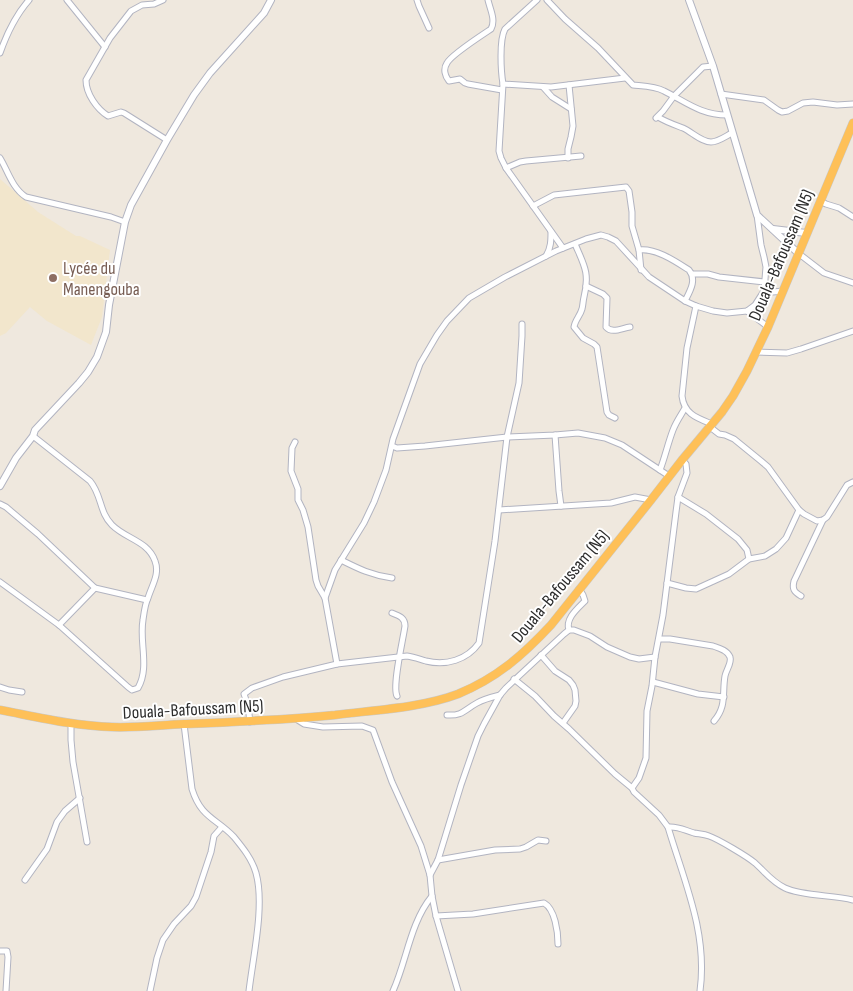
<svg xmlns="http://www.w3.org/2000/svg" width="853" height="991" font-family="'Sofia Sans Condensed',sans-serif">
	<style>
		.education { fill: #f2e6cc }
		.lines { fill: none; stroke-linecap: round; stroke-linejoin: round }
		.minor-casing { stroke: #b2b4c1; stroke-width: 7 }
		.tertiary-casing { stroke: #b2b4c1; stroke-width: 8 }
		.trunk-casing { stroke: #c8c8c8; stroke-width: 9 }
		.minor { stroke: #fff; stroke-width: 5 }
		.tertiary { stroke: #fff; stroke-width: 6 }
		.trunk { stroke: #fec058; stroke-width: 8 }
		.education-dot { fill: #8d6e63; stroke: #fff; stroke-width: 2 }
		.labels { text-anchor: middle; stroke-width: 4; stroke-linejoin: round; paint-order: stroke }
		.street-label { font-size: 18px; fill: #2c2c2c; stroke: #fff }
		.education-label { font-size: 18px; fill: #785e54; stroke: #fff; text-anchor: start }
	</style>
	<rect width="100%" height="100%" fill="#efe8de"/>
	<!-- education -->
	<polygon class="education" points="0,179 38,212 76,236 80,236 110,250 102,317 91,345 47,321 30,307 6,333 0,336"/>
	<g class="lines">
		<defs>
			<g id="minor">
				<polyline points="67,0 105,47"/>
				<path d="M163,0L154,4L142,5L131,11L110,38L86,80C86,94 97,109 108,116L121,112L124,113L167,140"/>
				<polyline points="417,0 419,6 429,28"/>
				<path d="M488,0C490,9 496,20 491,29C482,35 451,55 447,63C443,69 445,76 449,81L460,79L465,83L468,84L502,90"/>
				<path d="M537,0L505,29C499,40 501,72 503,84L551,87L625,78"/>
				<path d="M547,0L565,19L598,48L633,85C643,86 655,86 664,91C686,102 701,115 727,115"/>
				<path d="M0,53C7,33 15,16 29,0"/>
				<polyline points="503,84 499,151 501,158 506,168 563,248"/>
				<polyline points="543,87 552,97 571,109"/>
				<polyline points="721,94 764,100 778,110 782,112 788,111 803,103 813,102 837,105 853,104"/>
				<path d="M658,117C666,122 675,125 683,128C692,132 701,142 711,142C718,142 726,136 732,133"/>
				<polyline points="656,118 663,111 674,96 703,67 713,66"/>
				<path d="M0,158C8,171 12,188 26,197L111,217L125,222"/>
				<polyline points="568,158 568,149 571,137 573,126 569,85"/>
				<polyline points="506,168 520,162 526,161 581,156"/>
				<polyline points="820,201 826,204 839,208 853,217"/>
				<polyline points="533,206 554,195 626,187 629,191 632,212 632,226 639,250 641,270"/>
				<path d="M575,244C584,265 590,273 584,297C583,301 583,305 582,309C580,316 575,320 574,327L583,338L594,344L597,347L607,412L609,415L615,418"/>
				<path d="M639,250C656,248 675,261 689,270C697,280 690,291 685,301"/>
				<polyline points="798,253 824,273 853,283"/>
				<path d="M546,256C551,248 551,240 551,232"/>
				<polyline points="692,274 708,274 719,277 765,282"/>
				<path d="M586,286L603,294L607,298L606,327C612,334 622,328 630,327"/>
				<polyline points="764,291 773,292 783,291"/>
				<path d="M696,306L687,348L682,396C684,414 697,418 712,424"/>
				<polyline points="747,311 768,327"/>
				<polyline points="756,352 787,353 801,349 853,331"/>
				<polyline points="710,427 719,434 725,435 734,439 761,461 768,467 799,510 804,514 817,521 823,520 827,517 847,485 853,482"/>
				<polyline points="555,435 559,491 561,506"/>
				<polyline points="295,442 292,448 291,471 298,489 298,500 303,510 308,527 316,580 318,586 325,598 337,664"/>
				<polyline points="392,446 397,448 425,446 507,437 555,435 578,433 605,438 622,445 669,476"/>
				<path d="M682,460L686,464L687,473L678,497L676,512L663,615L655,657L652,686L647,711L646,758L639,778L632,788L634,792L659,815L668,827C684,881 708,933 700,991"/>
				<path d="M660,470C665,457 668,443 673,430C676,422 681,415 685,408"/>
				<polyline points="678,497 706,514 738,539 747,550 749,559"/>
				<polyline points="0,504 6,507 38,534 95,588 147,600"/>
				<polyline points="499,510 611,503 635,497 651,500"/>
				<path d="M341,560C359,569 371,575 392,578"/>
				<path d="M0,582L59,625L128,687L132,690L138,688C150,667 139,642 143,620C144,613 145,604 148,598C152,585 160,574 155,561C148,541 126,539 112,525C99,512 102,495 90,481L33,436"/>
				<polyline points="667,583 686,588 696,589 729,574 749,559 765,556 776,549 786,538 799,510"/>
				<path d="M801,596C794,592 792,589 794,581L823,520"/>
				<polyline points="325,598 335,570 364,523 374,502 386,470 393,439 420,364 437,335 447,321 469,298 505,277 556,251 586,239 601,235 608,237 616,241 649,277 685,301 696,306 713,311 727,313 747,311 755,305 764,291 766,267 764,257 761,245 757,215"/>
				<path d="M392,613C400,616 405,618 405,626C403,640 392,686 397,696"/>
				<polyline points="59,625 95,588"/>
				<path d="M569,630C565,619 577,609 585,601L583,595L579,589"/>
				<path d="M659,639H670L713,646C719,648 727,650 730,657C732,663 726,670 725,676C722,693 727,706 714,721"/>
				<polyline points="541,655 555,671 569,680 573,685 575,690 576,701 575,706 563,723"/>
				<polyline points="514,679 535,696 554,716 569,729 615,774 632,788"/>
				<polyline points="653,682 698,694 724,697"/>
				<polyline points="0,687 9,690 22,692"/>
				<path d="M447,715C463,716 464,710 477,703C484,699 492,697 500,695"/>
				<polyline points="296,719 304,724 323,727 362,726 373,730 392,782 421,846 430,875 432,896 436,916 458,991"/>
				<path d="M250,722L248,706L244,694L252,688L283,677L337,664L407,656C414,657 419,659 426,661C446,666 467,660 479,643L495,541L507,437L519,383L522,336V324"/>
				<polyline points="71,724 71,740 73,762 87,842"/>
				<path d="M184,724L192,789C201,818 216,818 234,837C243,848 252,859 256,873C265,905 253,957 249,991"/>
				<path d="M668,827C678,826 684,830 694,833C699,834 704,834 709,836C718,839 748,857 755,863C765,872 772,882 785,888C802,896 833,895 853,900"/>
				<polyline points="438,860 495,850 520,849 526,847 538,840 546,841"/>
				<polyline points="430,875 438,860 461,785 478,736 484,724 500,695 506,688 564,634 569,630 574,630 590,636 607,647 630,657 639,659 655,657"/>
				<polyline points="25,880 47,849 57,822 65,811 80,798"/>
				<path d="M436,916L473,914L544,903C555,909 558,932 558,944"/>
				<polyline points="0,951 7,951 8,957 6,991"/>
				<polyline points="150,991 157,958 163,940 174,924 191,906 196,897 211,852 214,836 222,827"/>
				<path d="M393,991C407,960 410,923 432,896"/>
			</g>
			<g id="tertiary">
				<polyline points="689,0 713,66 757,215 798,253"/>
				<polyline points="773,229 806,233"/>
				<polyline points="0,486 16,458 33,436 35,430 79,383 88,372 97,357 106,332 109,305 125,222 131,205 167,140 194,95 210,73 264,13 271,0"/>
			</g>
			<path id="trunk" d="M0,710C37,717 74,726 112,727C136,728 160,725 184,724C234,722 285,720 335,715C374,710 421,708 458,694C497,678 523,655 551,625L651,500L682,460L722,412L733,396L747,371L768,327L853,123"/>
		</defs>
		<!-- minor casing -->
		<use href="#minor" class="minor-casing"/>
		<!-- tertiary casing -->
		<use href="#tertiary" class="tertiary-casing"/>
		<!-- trunk casing -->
		<use href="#trunk" class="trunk-casing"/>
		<!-- minor -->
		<use href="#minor" class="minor"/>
		<!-- tertiary -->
		<use href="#tertiary" class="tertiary"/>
		<!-- trunk -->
		<use href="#trunk" class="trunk"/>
	</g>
	<!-- markers -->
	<circle class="education-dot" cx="53" cy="278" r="5"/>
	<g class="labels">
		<!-- street labels -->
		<g class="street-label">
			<text transform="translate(781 255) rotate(-67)" y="6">Douala-Bafoussam (N5)</text>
			<text transform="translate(560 586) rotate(-50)" y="6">Douala-Bafoussam (N5)</text>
			<text transform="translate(193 709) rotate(-3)" y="6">Douala-Bafoussam (N5)</text>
		</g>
		<!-- education labels -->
		<g class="education-label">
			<text x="63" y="274">Lycée du<tspan x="63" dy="21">Manengouba</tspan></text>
		</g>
	</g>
</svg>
